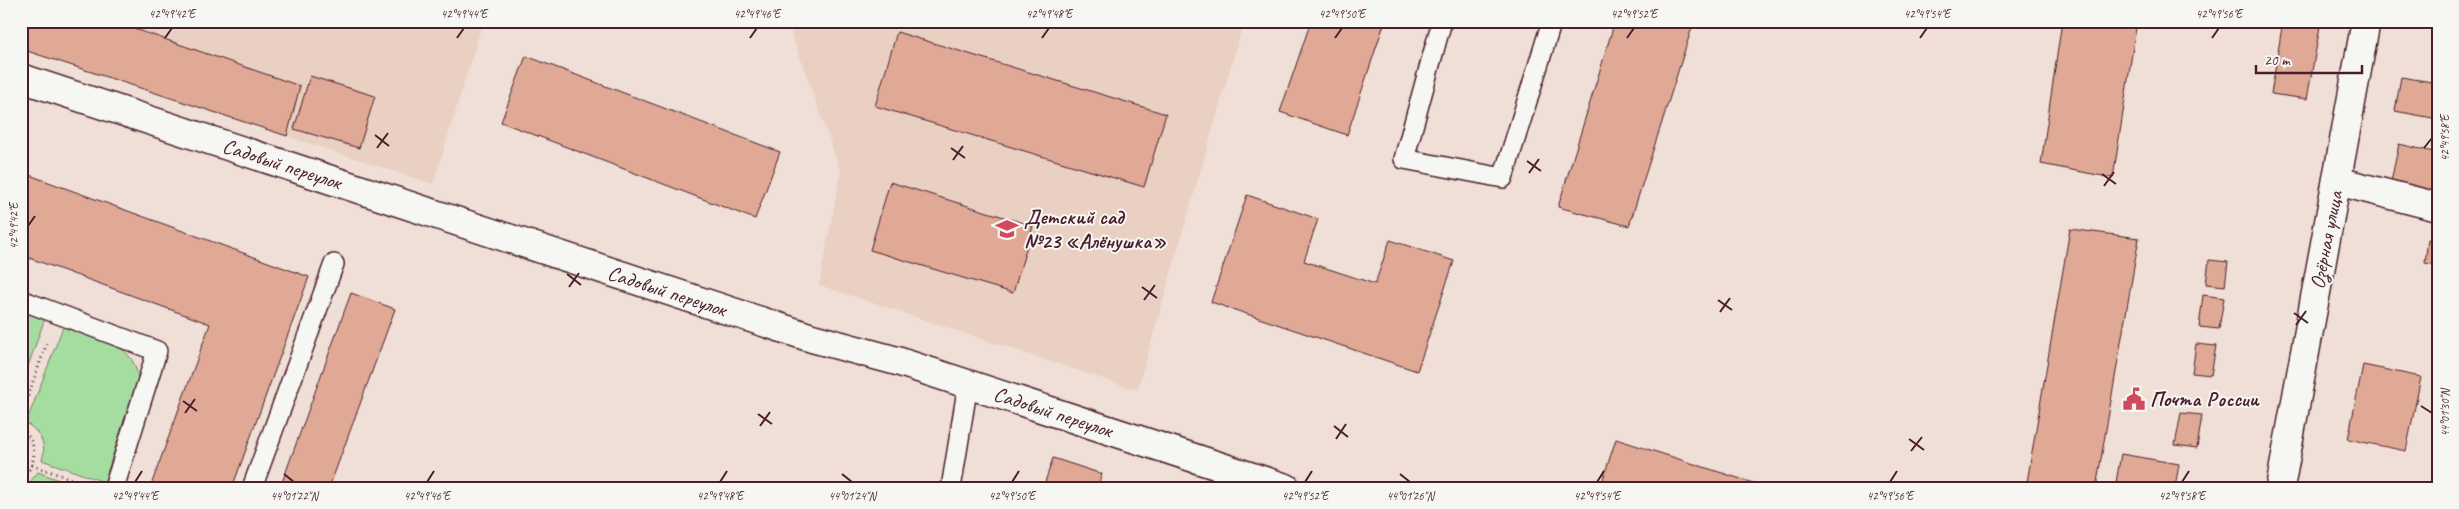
<svg xmlns="http://www.w3.org/2000/svg" width="2459" height="509" font-family="Caveat,sans-serif">
	<style>
		.built { fill: #eacfc3 }
		.green { fill: #a5dda1; stroke: #787e66 }
		.building { fill: #dfa996; stroke: #4a1f2b }
		.lines { fill: none; stroke-linecap: round; stroke-linejoin: round }
		.lane-casing { stroke: #4a1f2b; stroke-width: 22 }
		.street-casing { stroke: #4a1f2b; stroke-width: 31 }
		.path { stroke: #4a1f2b; stroke-width: 3; stroke-dasharray: 1 4; stroke-linecap: butt }
		.lane { stroke: #f6f6f2; stroke-width: 19 }
		.street { stroke: #f6f6f2; stroke-width: 28 }
		.ticks { fill: none; stroke: #4a1f2b; stroke-width: 2 }
		.labels { text-anchor: middle; stroke-width: 4; stroke-linejoin: round; paint-order: stroke }
		.street-label { font-size: 21px; fill: #4a1f2b; stroke: #f6f6f2 }
		.poi-label { font-size: 21px; font-weight: bold; fill: #4a1f2b; stroke: #f6f6f2; text-anchor: start }
		.neatline { fill: none; stroke: #4a1f2b; stroke-width: 2 }
		.ticks-label { font-size: 12px; text-anchor: middle; fill: #4a1f2b }
	</style>
	<rect width="100%" height="100%" fill="#efdfd6"/>
	<filter id="ink" filterUnits="userSpaceOnUse"><feTurbulence type="fractalNoise" baseFrequency=".02" numOctaves="2"/><feDisplacementMap in="SourceGraphic" scale="10" xChannelSelector="R" yChannelSelector="G"/><feConvolveMatrix kernelMatrix="1 2 1 2 8 2 1 2 1" color-interpolation-filters="sRGB"/></filter>
	<g filter="url(#ink)">
		<!-- built -->
		<g class="built">
			<polygon points="21,21 483,21 433,184 21,49"/>
			<polygon points="787,21 1244,21 1137,390 819,285 841,172"/>
		</g>
		<!-- green -->
		<g class="green">
			<polygon points="21,310 45,318 21,386"/>
			<path d="M63,327C93,337 134,341 138,378L104,482L42,460C47,444 40,432 26,423Z"/>
			<polygon points="38,472 80,488 25,488"/>
		</g>
		<!-- building -->
		<g class="building">
			<polygon points="21,21 112,21 300,86 287,136 21,49"/>
			<polygon points="204,21 217,21 216,26"/>
			<polygon points="1311,21 1385,21 1347,135 1280,112"/>
			<polygon points="1615,21 1694,21 1629,226 1558,207"/>
			<polygon points="2062,21 2137,21 2113,178 2041,164"/>
			<polygon points="2283,21 2321,21 2307,99 2271,94"/>
			<polygon points="897,32 1166,114 1144,187 875,106"/>
			<polygon points="526,56 780,152 755,219 501,122"/>
			<polygon points="310,76 375,96 359,148 294,129"/>
			<polygon points="2401,77 2438,83 2438,119 2395,111"/>
			<polygon points="2399,144 2438,153 2438,179 2434,196 2390,186"/>
			<polygon points="21,172 309,277 232,488 150,488 210,324 21,255"/>
			<polygon points="890,182 1033,226 1013,293 870,250"/>
			<polygon points="1247,195 1318,219 1304,261 1375,284 1390,240 1454,261 1417,371 1211,302"/>
			<polygon points="2070,229 2139,238 2096,488 2026,488"/>
			<polygon points="2428,239 2438,240 2438,265 2425,263"/>
			<polygon points="2209,260 2228,262 2225,286 2206,284"/>
			<polygon points="351,293 395,309 329,488 280,488"/>
			<polygon points="2203,295 2224,298 2219,329 2199,327"/>
			<polygon points="2196,344 2216,346 2211,375 2192,373"/>
			<polygon points="2363,365 2421,377 2406,451 2348,439"/>
			<polygon points="2181,413 2202,415 2197,448 2175,445"/>
			<polygon points="1616,439 1769,488 1600,488"/>
			<polygon points="2121,454 2179,464 2175,488 2115,488"/>
			<polygon points="1053,458 1102,474 1097,488 1043,488"/>
		</g>
		<g class="lines">
			<defs>
				<g id="lane">
					<polyline points="1442,21 1404,159 1503,178 1552,21"/>
					<polyline points="21,300 157,351 114,488"/>
					<polyline points="252,488 334,264"/>
					<polyline points="951,488 968,384"/>
				</g>
				<g id="street">
					<polyline points="21,78 812,338 897,361 1286,488"/>
					<polyline points="2337,181 2438,207"/>
					<polyline points="2280,488 2366,21"/>
				</g>
			</defs>
			<!-- lane casing -->
			<use href="#lane" class="lane-casing"/>
			<!-- street casing -->
			<use href="#street" class="street-casing"/>
			<!-- path -->
			<g class="path">
				<polyline points="21,415 48,340"/>
				<path d="M21,429C38,441 38,466 21,478"/>
				<polyline points="32,465 88,485"/>
			</g>
			<!-- lane -->
			<use href="#lane" class="lane"/>
			<!-- street -->
			<use href="#street" class="street"/>
		</g>
	</g>
	<!-- ticks -->
	<path class="ticks" d="M165,38L172,28M457,38L464,28M750,38L757,28M1042,38L1049,28M1335,38L1342,28M1627,38L1634,28M1920,38L1927,28M2212,38L2219,28M375,135L389,146M377,148L388,133M951,148L965,158M2424,148L2432,138M953,160L963,146M1527,161L1541,171M1529,173L1539,159M2102,174L2116,184M2104,186L2114,172M28,226L35,216M567,274L581,285M569,287L579,273M1142,287L1157,298M1144,300L1155,285M1718,300L1732,310M1720,312L1730,298M2294,313L2308,323M2296,325L2306,311M183,401L197,411M2421,406L2432,413M185,413L195,399M758,414L772,424M760,426L770,412M1334,426L1348,437M1336,439L1346,424M1909,439L1924,450M1911,451L1922,437M284,474L294,482M842,474L852,482M1400,474L1410,482M135,482L142,471M427,482L434,471M720,482L727,471M1012,482L1019,471M1305,482L1312,471M1597,482L1604,471M1890,482L1897,471M2182,482L2189,471"/>
	<!-- icons -->
	<defs>
		<symbol id="school-bare" viewBox="-9 -9 18 18"><path d="M0-5L7-2L0 1L-7-2ZM-4 1L0 2.5L4 1V4Q0 6-4 4Z" fill="#d1495b" stroke="#f6f6f2" stroke-width="2.5" paint-order="stroke"/></symbol>
		<symbol id="civic-bare" viewBox="-9 -9 18 18"><path d="M-.6-6.5H3V-4.5H.6V-3L4-1V1h2V6H-6V1h2V-1L-.6-3ZM-1.2 2.5V6h2.4V2.5Z" fill="#d1495b" stroke="#f6f6f2" stroke-width="2.5" paint-order="stroke"/></symbol>
	</defs>
	<g fill-rule="evenodd">
		<use href="#school-bare" x="991" y="213" width="32" height="32"/>
		<use href="#civic-bare" x="2118" y="383" width="32" height="32"/>
	</g>
	<g class="labels">
		<!-- street labels -->
		<g class="street-label">
			<text transform="translate(282 164) rotate(18)" y="7">Садовый переулок</text>
			<text transform="translate(2326 240) rotate(-79)" y="7">Озёрная улица</text>
			<text transform="translate(667 291) rotate(18)" y="7">Садовый переулок</text>
			<text transform="translate(1053 412) rotate(18)" y="7">Садовый переулок</text>
		</g>
		<!-- poi labels -->
		<g class="poi-label">
			<text x="1024" y="224">Детский сад<tspan x="1024" dy="24">№23 «Алёнушка»</tspan></text>
			<text x="2150" y="406">Почта России</text>
		</g>
	</g>
	<!-- margin -->
	<rect width="2459" height="509" fill="none" stroke="#f6f6f2" stroke-width="55"/>
	<!-- scale -->
	<path d="M2256 65v8h106v-8" fill="none" stroke="#4a1f2b" stroke-width="2.5"/>
	<text x="2264" y="65" font-size="15" fill="#4a1f2b" stroke="#f6f6f2" stroke-width="4" paint-order="stroke">20 m</text>
	<rect x="28" y="28" width="2404" height="454" class="neatline"/>
	<g class="ticks-label">
		<text x="172" y="18">42°49'42"E</text>
		<text x="464" y="18">42°49'44"E</text>
		<text x="757" y="18">42°49'46"E</text>
		<text x="1049" y="18">42°49'48"E</text>
		<text x="1342" y="18">42°49'50"E</text>
		<text x="1634" y="18">42°49'52"E</text>
		<text x="1927" y="18">42°49'54"E</text>
		<text x="2219" y="18">42°49'56"E</text>
		<text transform="translate(2445 138) rotate(-90)" y="4">42°49'58"E</text>
		<text transform="translate(14 226) rotate(-90)" y="4">42°49'42"E</text>
		<text transform="translate(2445 413) rotate(-90)" y="4">44°01'30"N</text>
		<text x="135" y="500">42°49'44"E</text>
		<text x="294" y="500">44°01'22"N</text>
		<text x="427" y="500">42°49'46"E</text>
		<text x="720" y="500">42°49'48"E</text>
		<text x="852" y="500">44°01'24"N</text>
		<text x="1012" y="500">42°49'50"E</text>
		<text x="1305" y="500">42°49'52"E</text>
		<text x="1410" y="500">44°01'26"N</text>
		<text x="1597" y="500">42°49'54"E</text>
		<text x="1890" y="500">42°49'56"E</text>
		<text x="2182" y="500">42°49'58"E</text>
	</g>
</svg>
